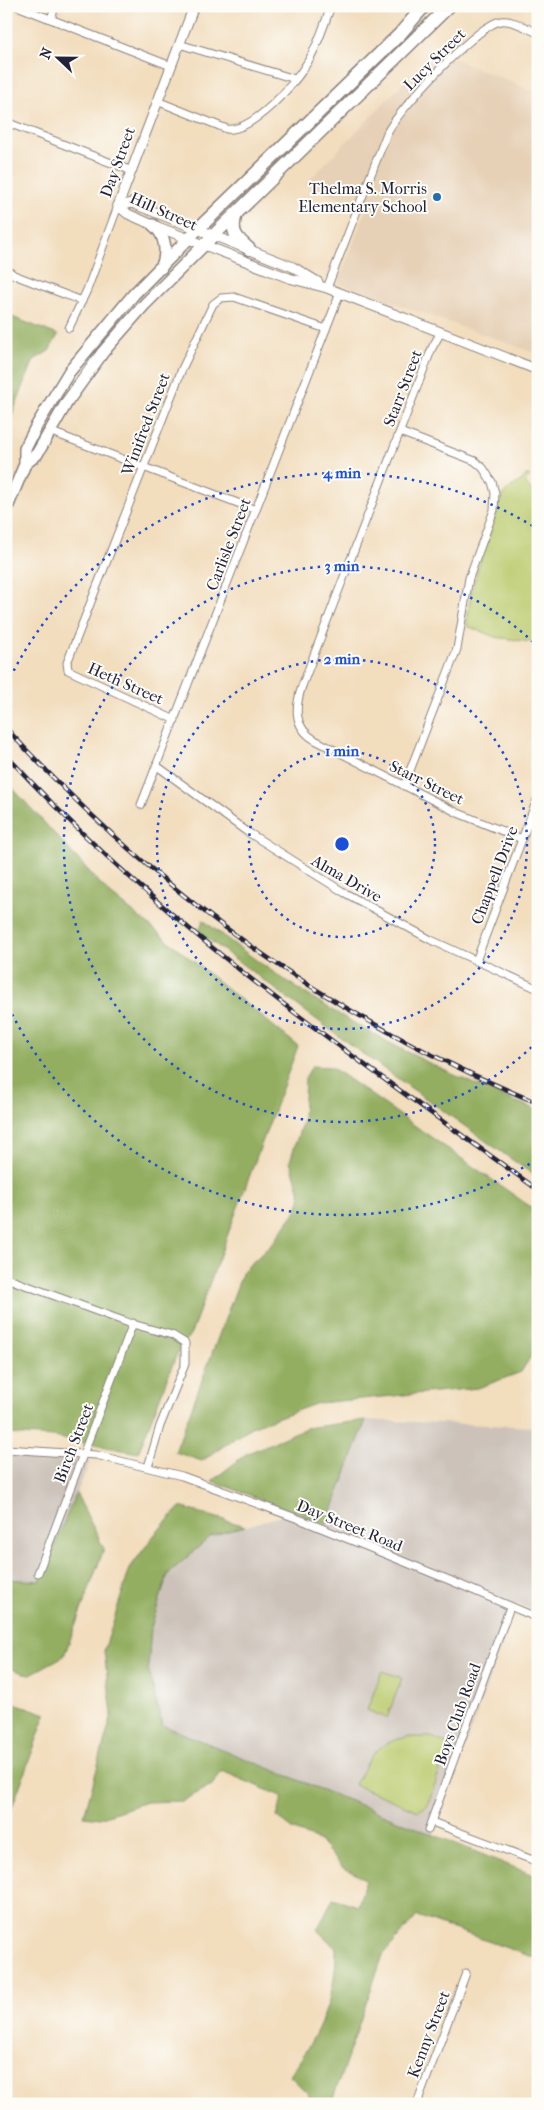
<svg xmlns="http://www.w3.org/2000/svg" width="544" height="2110" font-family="'IM FELL French Canon',serif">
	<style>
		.built { fill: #e6d0b6 }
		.industrial { fill: #ccc2b9 }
		.green { fill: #baca6d; stroke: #6e7654 }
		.forest { fill: #93ae60; stroke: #5a684e }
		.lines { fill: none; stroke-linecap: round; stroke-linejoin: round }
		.minor-casing { stroke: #8a807c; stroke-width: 9 }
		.tertiary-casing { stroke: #8a807c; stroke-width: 11 }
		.primary-casing { stroke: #8a807c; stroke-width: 14 }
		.motorway-casing { stroke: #8a807c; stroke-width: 15 }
		.minor { stroke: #fff; stroke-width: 7 }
		.tertiary { stroke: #fff; stroke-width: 9 }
		.primary { stroke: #fff; stroke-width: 11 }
		.motorway { stroke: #fff; stroke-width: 12 }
		.rail-casing { stroke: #22223b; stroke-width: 4.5 }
		.rail { stroke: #fdfcf7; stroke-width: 2.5; stroke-dasharray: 8; stroke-linecap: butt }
		.ring { fill: none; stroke: #1d4ed8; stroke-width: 2.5; stroke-dasharray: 2.5 5 }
		.poi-dot { fill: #1f6fb2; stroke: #fdfcf7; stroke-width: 2 }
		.labels { text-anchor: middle; stroke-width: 4; stroke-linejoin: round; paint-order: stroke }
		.street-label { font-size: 16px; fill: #22223b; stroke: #fdfcf7 }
		.poi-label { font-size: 16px; fill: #22223b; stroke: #fdfcf7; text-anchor: end }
		.centre { fill: #1d4ed8; stroke: #fdfcf7; stroke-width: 2.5 }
		.ring-label { font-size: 15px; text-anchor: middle; font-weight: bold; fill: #1d4ed8; stroke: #fdfcf7; stroke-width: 4; stroke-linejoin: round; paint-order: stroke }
	</style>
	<rect width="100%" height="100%" fill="#fdfcf7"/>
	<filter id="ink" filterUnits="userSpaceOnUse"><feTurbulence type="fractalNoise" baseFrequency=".02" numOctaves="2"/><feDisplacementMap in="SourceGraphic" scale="10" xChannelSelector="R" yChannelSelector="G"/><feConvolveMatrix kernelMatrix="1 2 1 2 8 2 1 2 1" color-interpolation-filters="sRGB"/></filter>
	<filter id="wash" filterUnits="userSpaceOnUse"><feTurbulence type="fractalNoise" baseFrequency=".0096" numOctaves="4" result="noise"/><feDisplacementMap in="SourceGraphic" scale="20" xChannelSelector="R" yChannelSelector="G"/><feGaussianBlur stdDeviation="1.12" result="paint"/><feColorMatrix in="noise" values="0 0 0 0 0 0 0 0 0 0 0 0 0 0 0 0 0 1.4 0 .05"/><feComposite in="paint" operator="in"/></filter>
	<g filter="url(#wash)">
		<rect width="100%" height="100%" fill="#f2ddbd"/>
		<!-- built -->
		<polygon class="built" points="434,51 538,93 538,346 535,353 338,283 367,208 305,185"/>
		<!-- industrial -->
		<g class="industrial">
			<polygon points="366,1420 538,1427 538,1611 516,1604 433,1836 162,1725 148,1668 151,1627 168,1574 211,1536 295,1512 327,1524"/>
			<polygon points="6,1454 90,1461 40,1581 6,1579"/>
		</g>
		<!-- green -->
		<g class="green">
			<path d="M526,475H529V478L525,483L538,496V643L495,637L467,626C469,580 489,541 501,498C507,486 520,485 526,475Z"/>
			<polygon points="382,1671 402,1678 387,1718 367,1710"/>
			<path d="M408,1737H432L449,1745L427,1806L418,1811L355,1785C369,1757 375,1743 408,1737Z"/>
		</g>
		<!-- forest -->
		<g class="forest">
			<polygon points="12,317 58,335 49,351 34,360 6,429 6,328"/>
			<polygon points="6,781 108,892 298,1046 191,1333 176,1356 138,1453 54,1437 6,1434"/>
			<path d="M203,920C303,1000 418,1065 538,1110V1178L356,1049L199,932Z"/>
			<polygon points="312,1066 331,1067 538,1212 538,1345 521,1372 478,1388 318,1403 251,1427 202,1461 175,1452 243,1271 271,1245 298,1208 301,1195 290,1161 303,1120 305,1078"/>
			<polygon points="366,1420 327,1524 212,1481 246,1454 306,1428"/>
			<polygon points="76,1493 104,1549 64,1656 29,1675 6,1667 6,1579 40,1581"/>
			<path d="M180,1507L245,1526L211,1536L168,1574L151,1627L148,1668L162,1725L538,1877V1959L417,1916L383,1955L331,2104H310L309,2095L290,2076C319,2031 336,2002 336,1948L317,1930L333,1898L358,1906L366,1879L343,1868L320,1841L294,1830L277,1817L283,1797L222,1771L212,1785L183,1801L146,1802L99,1818L84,1816L112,1714L104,1651L130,1568L155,1534Z"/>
			<polygon points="6,1700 46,1714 6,1824"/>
		</g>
	</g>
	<g filter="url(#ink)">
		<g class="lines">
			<defs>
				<g id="minor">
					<polyline points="17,6 171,66"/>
					<polyline points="51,19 55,6"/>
					<polyline points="179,44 295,79"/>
					<path d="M157,101L227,129C252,132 295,84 307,63C318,46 324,25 331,6"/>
					<polyline points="6,122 132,171"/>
					<polyline points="6,269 14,275 82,301"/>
					<path d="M327,288L387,133C398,110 478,24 501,21C512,19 528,29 538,33"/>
					<polyline points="69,328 87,290 118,206"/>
					<path d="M441,332L432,348L302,686C295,707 293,727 315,740L458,813L522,839"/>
					<polyline points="49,431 256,510"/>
					<polyline points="400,432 475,461 483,468 492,482 495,493 494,510 469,578 457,649 404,786"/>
					<polyline points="175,720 68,670 67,663 182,369 213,304 221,298 234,297 326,329"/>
					<polyline points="157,766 246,831 345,893 431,940 538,989"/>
					<polyline points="141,805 340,293"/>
					<polyline points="476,961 538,797"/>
					<polyline points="6,1278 129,1323 172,1335 185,1343 185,1364 160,1426 148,1467"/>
					<polyline points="6,1449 96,1455 182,1476 304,1521 454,1582 538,1618"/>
					<polyline points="38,1573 133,1323"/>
					<polyline points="432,1822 538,1862"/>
					<polyline points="428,1830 510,1607"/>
					<polyline points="417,2104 466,1973"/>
				</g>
				<g id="tertiary">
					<polyline points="118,206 128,214 153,225 289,278 327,288 538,370"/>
					<polyline points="118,206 132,203 293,267 318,282"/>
					<polyline points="118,206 194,6"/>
				</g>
				<g id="primary">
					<path d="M153,225C166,234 168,254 161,268"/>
					<polyline points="25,464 37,454 67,402 103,352 145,304 214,235"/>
					<polyline points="6,510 25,464 25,449 37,425 69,372 134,294 198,229"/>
				</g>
				<g id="motorway">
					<path d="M236,214C230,232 236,238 249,249"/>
					<polyline points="198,229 400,34 424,6"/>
					<polyline points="214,235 449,6"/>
				</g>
			</defs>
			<!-- minor casing -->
			<use href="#minor" class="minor-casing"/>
			<!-- tertiary casing -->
			<use href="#tertiary" class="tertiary-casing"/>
			<!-- primary casing -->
			<use href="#primary" class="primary-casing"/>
			<!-- motorway casing -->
			<use href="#motorway" class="motorway-casing"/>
			<!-- minor -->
			<use href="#minor" class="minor"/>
			<!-- tertiary -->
			<use href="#tertiary" class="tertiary"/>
			<!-- primary -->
			<use href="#primary" class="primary"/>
			<!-- motorway -->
			<use href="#motorway" class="motorway"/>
			<defs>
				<g id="rail">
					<path d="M6,728C159,895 328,1017 538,1103"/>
					<path d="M6,755C164,928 350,1054 538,1190"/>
				</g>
			</defs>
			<!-- rail casing -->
			<use href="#rail" class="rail-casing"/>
			<!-- rail -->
			<use href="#rail" class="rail"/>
		</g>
	</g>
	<!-- distance rings -->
	<g class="ring">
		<circle cx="342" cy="844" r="93"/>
		<circle cx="342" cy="844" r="185"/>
		<path d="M537 1042A278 278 0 1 1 537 646"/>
		<path d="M536 1160A371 371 0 0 1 7 1004M7 684A371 371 0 0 1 536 528"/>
	</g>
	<!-- markers -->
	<circle class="poi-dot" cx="437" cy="197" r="5"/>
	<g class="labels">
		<!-- street labels -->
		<g class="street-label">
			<text transform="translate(434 59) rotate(-45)" y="6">Lucy Street</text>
			<text transform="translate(117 162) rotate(-70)" y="6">Day Street</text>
			<text transform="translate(164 211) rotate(24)" y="6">Hill Street</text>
			<text transform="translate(402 388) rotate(-69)" y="6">Starr Street</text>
			<text transform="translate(145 424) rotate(-69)" y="6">Winifred Street</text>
			<text transform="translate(228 544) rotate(-69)" y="6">Carlisle Street</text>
			<text transform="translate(126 683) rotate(24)" y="6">Heth Street</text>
			<text transform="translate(427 782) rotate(26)" y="6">Starr Street</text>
			<text transform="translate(494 875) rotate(-69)" y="6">Chappell Drive</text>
			<text transform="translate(347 878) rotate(30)" y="6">Alma Drive</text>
			<text transform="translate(73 1443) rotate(-69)" y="6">Birch Street</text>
			<text transform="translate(350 1525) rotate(22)" y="6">Day Street Road</text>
			<text transform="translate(457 1714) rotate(-70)" y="6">Boys Club Road</text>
			<text transform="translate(428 2034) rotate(-69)" y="6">Kenny Street</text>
		</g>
		<!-- poi labels -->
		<g class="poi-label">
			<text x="427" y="194">Thelma S. Morris<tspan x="427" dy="18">Elementary School</tspan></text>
		</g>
	</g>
	<circle cx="342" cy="844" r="8" class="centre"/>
	<g class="ring-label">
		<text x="342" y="478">4 min</text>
		<text x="342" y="571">3 min</text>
		<text x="342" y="664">2 min</text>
		<text x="342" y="756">1 min</text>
	</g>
	<!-- margin -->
	<rect width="544" height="2110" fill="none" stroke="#fdfcf7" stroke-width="25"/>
	<!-- north arrow -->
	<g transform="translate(58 58) rotate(292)" stroke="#fdfcf7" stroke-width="4" paint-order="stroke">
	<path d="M0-4L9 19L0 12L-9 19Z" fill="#22223b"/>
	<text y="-8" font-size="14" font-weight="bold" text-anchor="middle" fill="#22223b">N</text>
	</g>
</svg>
